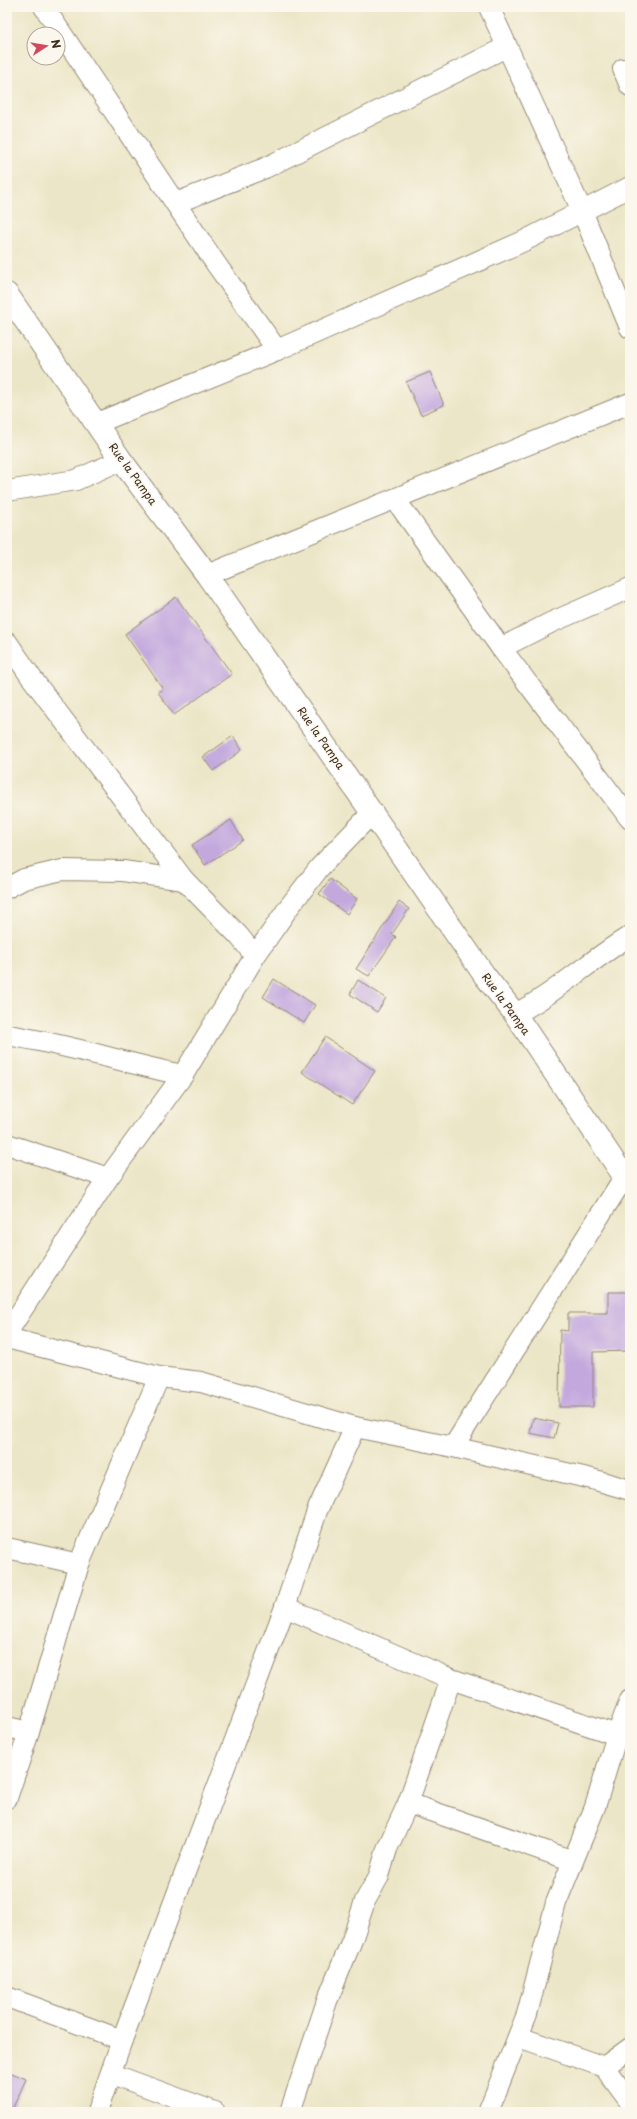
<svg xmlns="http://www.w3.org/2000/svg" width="637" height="2119" font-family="'Playpen Sans',sans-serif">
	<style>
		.building { fill: #c3a8de }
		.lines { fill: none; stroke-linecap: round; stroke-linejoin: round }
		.minor-casing { stroke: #948873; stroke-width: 22 }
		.tertiary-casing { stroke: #948873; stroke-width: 24 }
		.minor { stroke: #fff; stroke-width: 20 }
		.tertiary { stroke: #fff; stroke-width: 22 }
		.labels { text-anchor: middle; stroke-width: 3; stroke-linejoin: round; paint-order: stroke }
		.street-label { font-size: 11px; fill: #3b2a1e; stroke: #fbf7ec }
	</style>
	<rect width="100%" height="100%" fill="#fbf7ec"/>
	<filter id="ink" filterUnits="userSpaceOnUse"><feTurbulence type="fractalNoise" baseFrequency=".025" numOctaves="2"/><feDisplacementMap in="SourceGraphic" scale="8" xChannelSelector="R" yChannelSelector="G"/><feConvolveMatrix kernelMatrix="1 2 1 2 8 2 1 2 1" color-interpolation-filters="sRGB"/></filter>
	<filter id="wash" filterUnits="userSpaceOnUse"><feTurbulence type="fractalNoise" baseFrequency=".012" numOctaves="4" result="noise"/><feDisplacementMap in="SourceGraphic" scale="16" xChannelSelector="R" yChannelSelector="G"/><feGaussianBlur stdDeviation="0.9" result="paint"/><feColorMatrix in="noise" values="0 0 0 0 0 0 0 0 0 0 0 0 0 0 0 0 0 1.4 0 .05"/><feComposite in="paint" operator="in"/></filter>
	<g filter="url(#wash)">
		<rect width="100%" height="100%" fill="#ece6c8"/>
		<g id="blocks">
			<!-- building -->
			<g class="building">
				<polygon points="430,372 444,405 421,415 406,382"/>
				<polygon points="176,597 232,674 174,715 158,692 163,689 125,634"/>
				<polygon points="233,736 242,750 213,771 203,757"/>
				<polygon points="231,820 243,840 205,865 192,845"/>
				<polygon points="330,879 357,899 347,914 319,894"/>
				<polygon points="399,902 409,909 392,934 396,937 369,976 356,969"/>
				<polygon points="274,979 315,1005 304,1023 263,997"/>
				<polygon points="358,980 386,998 377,1012 350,994"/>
				<polygon points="325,1037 375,1071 352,1105 302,1072"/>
				<polygon points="608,1292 630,1292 630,1351 593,1352 593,1407 559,1407 560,1330 568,1331 568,1313 608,1313"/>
				<polygon points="533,1418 558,1423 554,1438 530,1433"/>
				<polygon points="7,2071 26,2079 11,2112 7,2112"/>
			</g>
		</g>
	</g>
	<g filter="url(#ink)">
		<use href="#blocks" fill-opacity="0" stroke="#948873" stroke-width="1"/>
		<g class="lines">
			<defs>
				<g id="minor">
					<polyline points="44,7 216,264 277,350 524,241 630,187"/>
					<polyline points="489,7 582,211 630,328"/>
					<polyline points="623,69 630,86"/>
					<polyline points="176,203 265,168 506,47"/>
					<polyline points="97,423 277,350"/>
					<polyline points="7,491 76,480 121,460"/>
					<polyline points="395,499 501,648 630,819"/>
					<polyline points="207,575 630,403"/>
					<polyline points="7,642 31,677 184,880 239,936 255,956"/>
					<polyline points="501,648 550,623 630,588"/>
					<polyline points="7,888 24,879 62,870 123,871 184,880"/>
					<path d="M515,1014C556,993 590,960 630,936"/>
					<path d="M7,1035C67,1044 124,1063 183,1075"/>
					<polyline points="7,1144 108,1178"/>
					<polyline points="7,1333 108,1178 183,1075 255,956 289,907 320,867 373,812"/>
					<polyline points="7,1338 159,1377 201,1382 355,1427 453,1447 592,1479 630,1490"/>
					<polyline points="453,1447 630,1168"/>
					<polyline points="7,1548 79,1564"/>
					<polyline points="285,1607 451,1679 617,1735 630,1700"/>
					<polyline points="7,1727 29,1732 7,1798"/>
					<polyline points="29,1732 79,1564 159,1377"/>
					<polyline points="408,1803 565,1858 572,1863"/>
					<polyline points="7,1997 122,2040"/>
					<polyline points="519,2037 604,2067 630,2102"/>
					<polyline points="604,2067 630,2048"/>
					<polyline points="112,2074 215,2112"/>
					<polyline points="97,2112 122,2040 285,1607 317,1511 355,1427"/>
					<polyline points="290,2112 327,2001 352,1940 365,1901 379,1876 387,1849 408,1803 451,1679"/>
					<polyline points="488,2112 527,2014 556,1903 595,1807 617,1735"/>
				</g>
				<polyline id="tertiary" points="7,294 121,460 207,575 485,976 515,1014 630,1185"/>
			</defs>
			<!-- minor casing -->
			<use href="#minor" class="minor-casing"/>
			<!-- tertiary casing -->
			<use href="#tertiary" class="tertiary-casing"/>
			<!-- minor -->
			<use href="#minor" class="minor"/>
			<!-- tertiary -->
			<use href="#tertiary" class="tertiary"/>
		</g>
	</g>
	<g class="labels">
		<!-- street labels -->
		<g class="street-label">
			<text transform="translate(133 474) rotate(54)" y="4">Rue la Pampa</text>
			<text transform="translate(321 738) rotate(55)" y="4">Rue la Pampa</text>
			<text transform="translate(506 1004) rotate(54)" y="4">Rue la Pampa</text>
		</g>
	</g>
	<!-- margin -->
	<rect width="637" height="2119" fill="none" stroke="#fbf7ec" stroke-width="24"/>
	<!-- north arrow -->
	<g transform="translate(46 46) rotate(78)"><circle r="19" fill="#fbf7ec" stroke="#aea59a"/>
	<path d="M0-3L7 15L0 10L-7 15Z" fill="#d1495b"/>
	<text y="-6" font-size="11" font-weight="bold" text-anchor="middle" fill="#3b2a1e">N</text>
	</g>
</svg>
